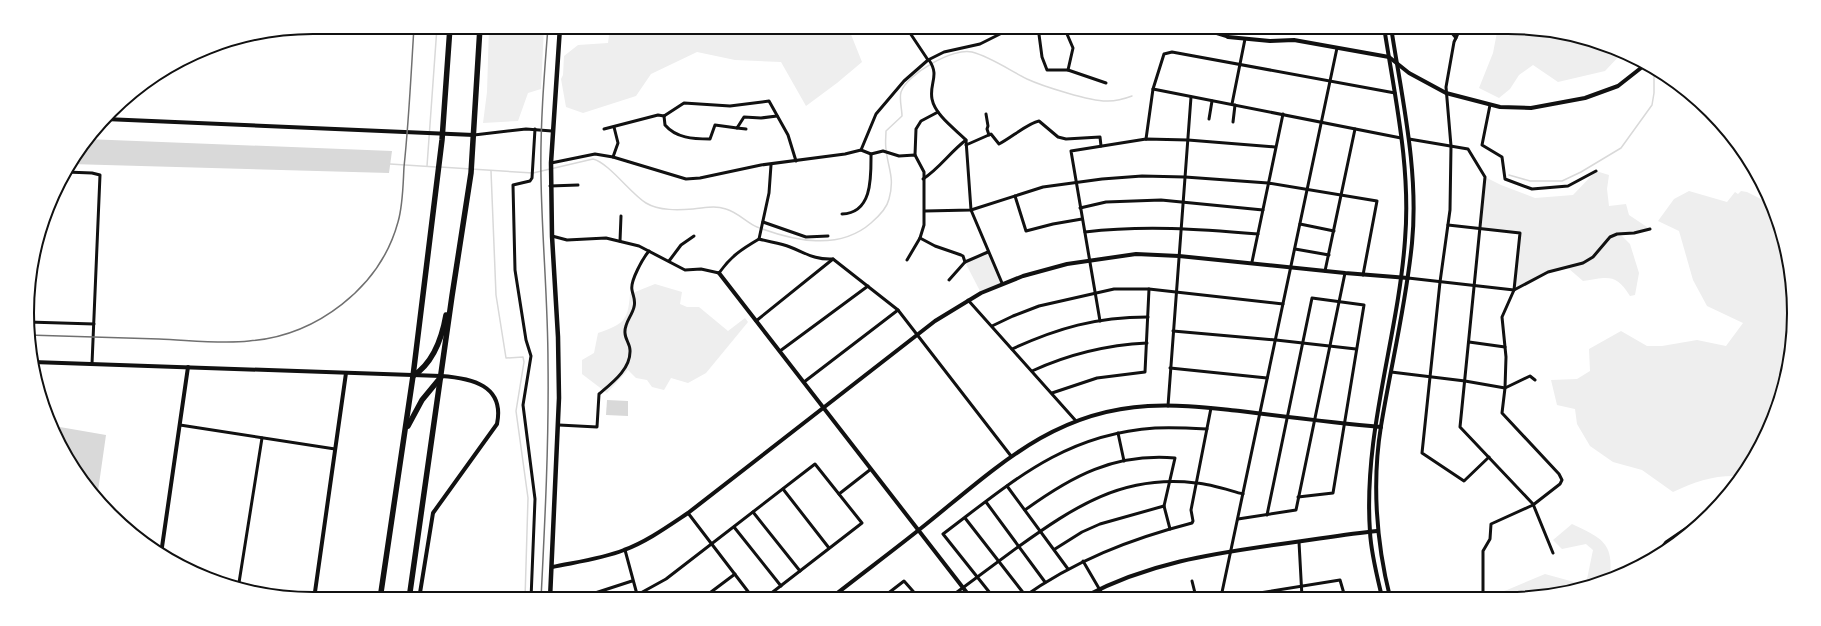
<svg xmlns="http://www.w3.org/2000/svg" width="1821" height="626" font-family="'IBM Plex Serif',serif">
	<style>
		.green { fill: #eee }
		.water { fill: #d9d9d9 }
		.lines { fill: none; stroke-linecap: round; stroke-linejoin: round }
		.stream { stroke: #d9d9d9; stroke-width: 1.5 }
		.minor { stroke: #111; stroke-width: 3 }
		.tertiary { stroke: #111; stroke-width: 4 }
		.secondary { stroke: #111; stroke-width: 4.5 }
		.trunk { stroke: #111; stroke-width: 5.5 }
		.rail { stroke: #707070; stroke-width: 1.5 }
		.rim { fill: none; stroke: #111; stroke-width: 2 }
	</style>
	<rect width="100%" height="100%" fill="#fff"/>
	<!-- green -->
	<g class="green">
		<polygon points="489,27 544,27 541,89 528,93 518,121 483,123 487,92"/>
		<polygon points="610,27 848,27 862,62 837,83 806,106 781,62 735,60 697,52 651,74 636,96 583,113 566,107 561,79 563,75 564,56 578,45 608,43"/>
		<polygon points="1310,27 1330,27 1326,35"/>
		<polygon points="1498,27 1582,37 1623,52 1605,71 1558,82 1533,65 1519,75 1510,89 1499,98 1479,88 1493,53"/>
		<polygon points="1736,142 1747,158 1740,155 1733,147"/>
		<path d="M1596,171L1609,175L1607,189L1609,206L1626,204L1629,215L1650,229L1620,234L1630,244L1639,273L1635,295L1630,296C1616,273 1608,277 1583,281L1568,268L1547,272L1514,290L1520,233L1480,229L1485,177L1501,185L1535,198L1573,195Z"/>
		<path d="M1689,191L1727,202L1735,192L1738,194L1741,191L1747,192L1771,204L1779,221L1792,275L1793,331L1784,387L1756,456L1739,476C1714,475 1696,481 1673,492L1642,470L1613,462L1590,446L1577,424L1575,409L1557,405L1551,380L1577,379L1590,371L1589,349L1621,331L1647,346H1662L1697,340L1726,346L1743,323L1707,306L1693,280L1679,231L1658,221L1674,199Z"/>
		<polygon points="988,252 1002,283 981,293 965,262"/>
		<path d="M655,284L682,292L680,304L687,307H699L728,331L745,318L748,322L706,373L688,383L671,378L664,390L652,387L647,380L636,378L628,370L607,393L582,374V360L594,353L598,333C623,324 628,322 630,294Z"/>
		<path d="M1572,524C1601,538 1614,542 1610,577L1586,584L1593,550L1586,544L1562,549L1553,540Z"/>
		<polygon points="1545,574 1585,585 1545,597 1485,597 1507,590"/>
	</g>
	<!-- water -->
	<g class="water">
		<polygon points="86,139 392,151 389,173 70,164"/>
		<polygon points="607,400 628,401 628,416 606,415"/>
		<polygon points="54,426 106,435 97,498 75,472"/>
	</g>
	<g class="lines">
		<!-- stream -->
		<g class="stream">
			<polyline points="390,164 436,167"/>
			<polyline points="427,166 437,27"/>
			<path d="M440,167L533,173L593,159C609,163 630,193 646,203C659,211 679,210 693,209C705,208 714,205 726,209C739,213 747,223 757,227C794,241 839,251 871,223C878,217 887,208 889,199C895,177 888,169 886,149C885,143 886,136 886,131L902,116C902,109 899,99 901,92C907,74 954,47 972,52C991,57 1009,70 1027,79C1042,86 1092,102 1108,101C1117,101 1124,99 1132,96"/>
			<polyline points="491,171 496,295 506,358 523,357 524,362 516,411 528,498 525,599"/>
			<polyline points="1509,175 1530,181 1562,181 1581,172 1621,148 1652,105 1654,93 1654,69"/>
		</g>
		<!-- minor -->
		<g class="minor">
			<polyline points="906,27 928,60"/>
			<polyline points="1038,27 1042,57 1047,70 1068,70 1106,83"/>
			<polyline points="1064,27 1073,48 1068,70"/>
			<polyline points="1143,27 1182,33 1215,33 1228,37"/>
			<polyline points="1447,27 1456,38"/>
			<polyline points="1461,27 1454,42 1446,87 1451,146 1450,210 1440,282 1422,453 1464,481 1489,457"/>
			<path d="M929,60C940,76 929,83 932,99C935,115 955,129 966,140L971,210L1002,283"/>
			<polyline points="1153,89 1401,138"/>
			<polyline points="1232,104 1245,39"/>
			<polyline points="1490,105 1482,145 1502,157 1505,179 1532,189 1568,186 1596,171"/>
			<polyline points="986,114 988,126 987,129 989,135"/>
			<polyline points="664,116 684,103 730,106 769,101 788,135 796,161"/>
			<path d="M664,116L665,125C676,138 693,139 710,139L715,125L737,128L744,117L761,118L777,116"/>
			<polyline points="1209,119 1212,101"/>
			<polyline points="1233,122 1235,105"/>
			<polyline points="737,128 746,129"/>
			<polyline points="604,129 658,115 664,116"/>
			<polyline points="474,135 526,129 552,131"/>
			<polyline points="1146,139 1153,89 1164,54 1172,52 1395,93"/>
			<polyline points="1409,139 1468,149 1485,177 1460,427 1533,504 1553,553"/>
			<path d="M966,145L991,134L999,144C1011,138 1028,123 1039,121L1058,137L1066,139L1100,137L1101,146"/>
			<polyline points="861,150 871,154 883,151 899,156 915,155 924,172 924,225 920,238 907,260"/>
			<polyline points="915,155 916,129 921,121 938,112"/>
			<polyline points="613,157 618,143 614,127"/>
			<polyline points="551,163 595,154 613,157 686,179 700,178 761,165 845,154 861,150 876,114 904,81 928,60 944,52 980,44 1004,32 1036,27"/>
			<polyline points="66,172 92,173 100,175 92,364"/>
			<path d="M923,179C940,168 950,152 966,140"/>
			<polyline points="550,186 578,185"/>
			<polyline points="1015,196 1026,231 1053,224 1082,219"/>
			<polyline points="1080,208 1106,202 1161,200 1263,210"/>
			<polyline points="925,211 971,210 1043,187 1102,179 1142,176 1185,177 1268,183 1377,201 1363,275"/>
			<path d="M842,214C873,213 871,176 871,154"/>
			<polyline points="763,222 806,237 828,236"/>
			<polyline points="1300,224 1334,231"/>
			<polyline points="1448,225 1520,233 1514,290 1502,317 1506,357 1505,388 1502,413 1559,474 1562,480 1560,484 1533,505 1491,524 1490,539 1483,551 1483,597"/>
			<path d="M1085,232C1144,225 1199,229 1258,234"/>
			<path d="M552,236L567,240L606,238L639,246L685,270L701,269L719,273C731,256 742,249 759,239L769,193L771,165"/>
			<polyline points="920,238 935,246 961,255 963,256 965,262"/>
			<path d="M759,239C769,242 780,243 790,247C806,253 814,260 833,259"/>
			<polyline points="620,241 621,216"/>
			<polyline points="1295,249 1329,255"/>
			<polyline points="669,261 681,245 694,236"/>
			<polyline points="1252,262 1283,114"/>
			<polyline points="1325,271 1355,129"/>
			<polyline points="1408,278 1514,290 1548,272 1583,263 1593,257 1610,237 1617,234 1634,233 1650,229"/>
			<polyline points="949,280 965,262 988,252"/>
			<polyline points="968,300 1076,421"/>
			<polyline points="756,321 833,259 898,310 1011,456"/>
			<polyline points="1100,321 1071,151 1146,139 1188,140 1275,147"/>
			<polyline points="28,322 94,324"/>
			<polyline points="992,326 1013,316 1039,306 1114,289 1149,289 1283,304"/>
			<polyline points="1173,331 1276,340 1356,349"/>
			<polyline points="1469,342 1505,347"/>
			<path d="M1012,349C1058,328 1096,317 1148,317"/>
			<polyline points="780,351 868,286"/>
			<polyline points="1170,368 1267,378"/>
			<path d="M1032,371C1069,354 1106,345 1147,343"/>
			<polyline points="1391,372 1465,381 1505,388 1530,376 1535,380"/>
			<polyline points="804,382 898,310"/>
			<polyline points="1052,393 1097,378 1145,372 1149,289"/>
			<polyline points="1168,406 1191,97"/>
			<polyline points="180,425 335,449"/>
			<path d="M559,425L597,427L599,394C612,383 631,369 630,350C630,344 625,339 625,333C624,323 632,316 634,307C636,300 633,296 632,290C630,281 643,258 649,251"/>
			<polyline points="1118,433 1124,461"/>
			<polyline points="1007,486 1068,569"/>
			<polyline points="783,489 829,548"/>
			<polyline points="839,494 871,469"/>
			<polyline points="986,502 1045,582"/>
			<path d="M1025,510C1072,476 1114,453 1175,458L1164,506L1170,529"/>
			<polyline points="753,512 800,571"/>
			<polyline points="688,513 753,598"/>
			<polyline points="1267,515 1312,298 1364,305 1333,493 1298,497"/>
			<polyline points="965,518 1025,595"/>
			<polyline points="1238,519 1296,510 1345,273"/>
			<polyline points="734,527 781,586"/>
			<polyline points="1299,542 1302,597"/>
			<polyline points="1055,549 1082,532 1100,524 1164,506"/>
			<polyline points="625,550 638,598"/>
			<polyline points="1657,554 1666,542 1710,512"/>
			<polyline points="1083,561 1104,597"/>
			<polyline points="1192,581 1196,597"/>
			<polyline points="238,589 262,438"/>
			<polyline points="592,594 632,581"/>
			<polyline points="637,595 666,579 815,464 862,523 765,598"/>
			<polyline points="1221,597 1337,48"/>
			<polyline points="1234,597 1340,580 1345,597"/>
			<polyline points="578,598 592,594 594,598"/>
			<polyline points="703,598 735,574"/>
			<polyline points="882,598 904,581 919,598"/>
			<path d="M949,598C972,581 995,564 1018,547C1074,507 1123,474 1196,483C1211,484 1228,490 1243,494"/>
			<path d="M994,598L943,534C1012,482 1064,434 1155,428C1172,427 1190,428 1207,429"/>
			<path d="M1022,598C1074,561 1130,539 1192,523L1193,521L1191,510L1211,408"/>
			<polyline points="531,599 535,499 523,405 531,356 526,340 515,270 513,185 530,181 532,178 535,129"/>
		</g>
		<!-- tertiary -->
		<g class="tertiary">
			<polyline points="1228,37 1270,41 1294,40 1389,57 1409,73 1446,93 1500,107 1531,108 1585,98 1618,86 1646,64"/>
			<polyline points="105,119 474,135"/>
			<polyline points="719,273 971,598"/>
			<path d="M33,362L441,376C471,378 505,385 497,424L433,513L419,599"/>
			<polyline points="161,554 188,367"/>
			<path d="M552,567C576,562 601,559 624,550C646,542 667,527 688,513L935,321L981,293L1023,276L1067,264L1136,254L1179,256L1345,273L1408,278"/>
			<path d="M1084,597C1148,563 1210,554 1281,544C1313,540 1345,534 1377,531"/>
			<path d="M1382,597C1377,576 1371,553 1370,532C1363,432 1398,338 1405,240C1411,168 1395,98 1384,27"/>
			<path d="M1390,597C1376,542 1372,481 1381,426C1391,365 1406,305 1412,243C1419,171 1402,99 1391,27"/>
			<path d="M831,598C864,572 898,547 930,521C999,465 1055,411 1148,406C1179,404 1210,408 1240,411C1287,417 1334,423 1381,427"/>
			<polyline points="314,599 346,373"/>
		</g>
		<!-- secondary -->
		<polyline class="secondary" points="550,599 559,398 558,337 552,236 551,163 560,27"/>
		<!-- trunk -->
		<g class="trunk">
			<path d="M413,376C433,363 442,338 446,315"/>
			<polyline points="408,426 422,400 441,377"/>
			<polyline points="380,599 413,376 442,140 450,27"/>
			<polyline points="409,599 452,296 471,173 480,27"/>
		</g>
		<!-- rail -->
		<g class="rail">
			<path d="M28,335C72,336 115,338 159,339C188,340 220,344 249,341C316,336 380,288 398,222C403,205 403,185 404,167C409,120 411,74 414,27"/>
			<path d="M541,599C545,520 549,441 548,363C548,301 542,240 541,178C540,127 544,77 548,27"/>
		</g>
	</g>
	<!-- crop -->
	<path d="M0 0H1821V626H0ZM313 34H1508A279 279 0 0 1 1787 313V313A279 279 0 0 1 1508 592H313A279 279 0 0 1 34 313V313A279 279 0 0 1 313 34Z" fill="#fff" fill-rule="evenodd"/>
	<path class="rim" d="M313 34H1508A279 279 0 0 1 1787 313V313A279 279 0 0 1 1508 592H313A279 279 0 0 1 34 313V313A279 279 0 0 1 313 34Z"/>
</svg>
